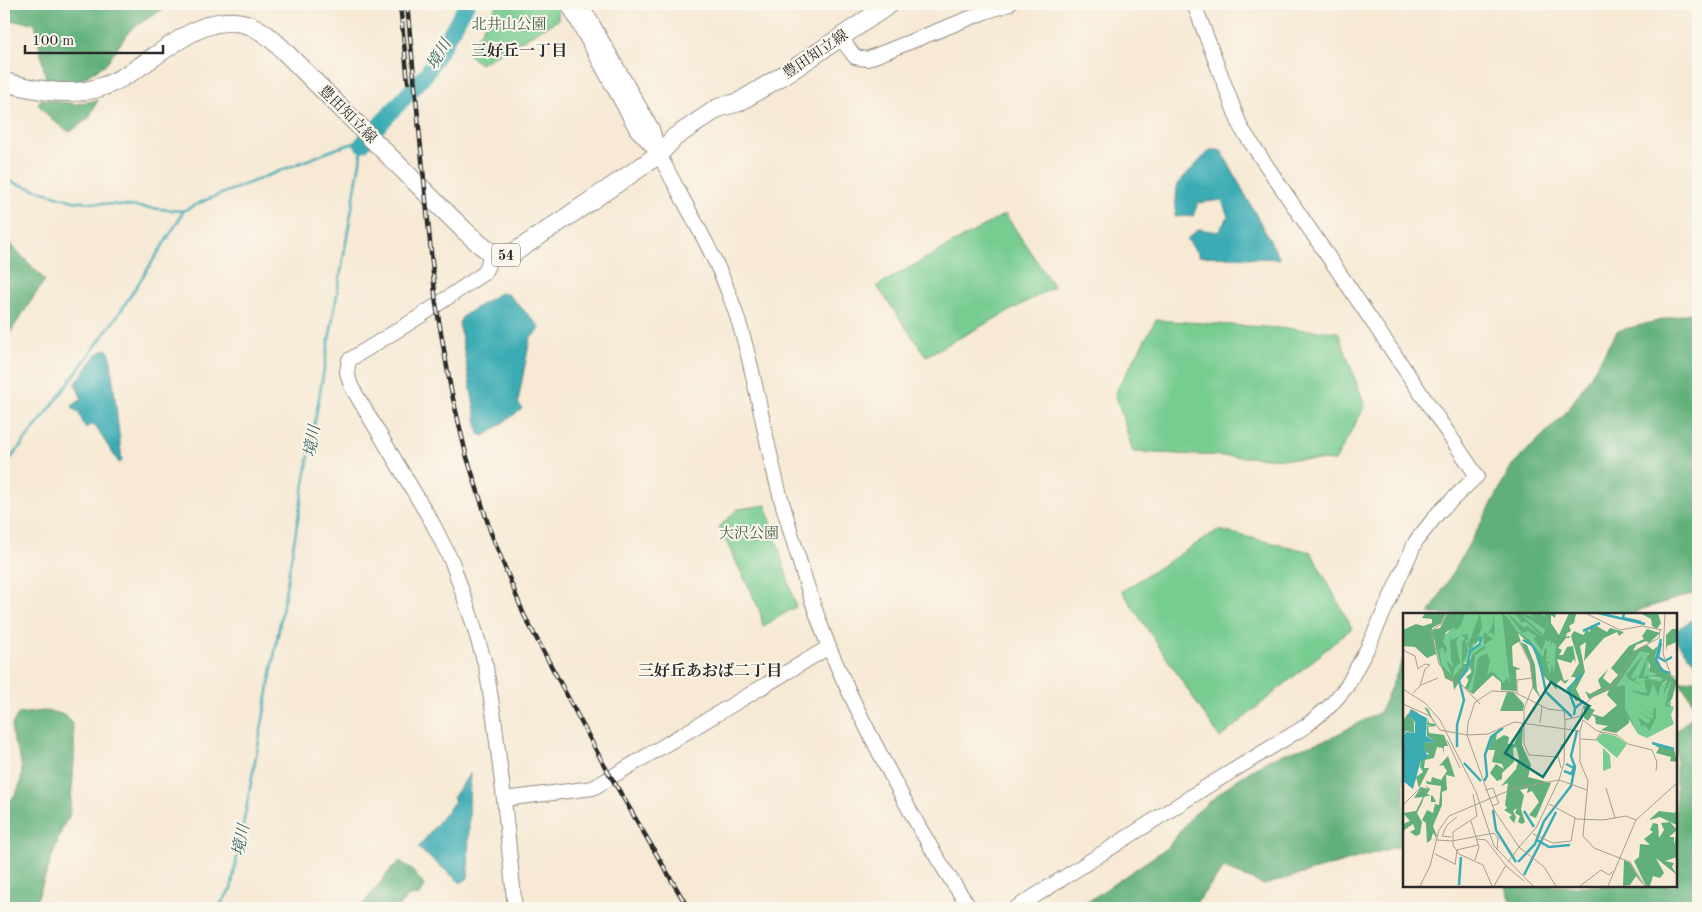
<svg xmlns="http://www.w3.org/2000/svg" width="1702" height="912" font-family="'Old Standard TT','Noto Serif JP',serif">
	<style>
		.green { fill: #77cc90; stroke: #517c5e }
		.forest { fill: #61b07a; stroke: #466e52 }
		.water { fill: #3bacb4; stroke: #336c70 }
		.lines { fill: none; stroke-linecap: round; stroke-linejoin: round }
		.stream { stroke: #3bacb4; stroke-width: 2.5 }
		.river { stroke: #3bacb4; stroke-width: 16 }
		.tertiary-casing { stroke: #918a80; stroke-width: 16 }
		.primary-casing { stroke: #918a80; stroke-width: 20 }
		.tertiary { stroke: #fff; stroke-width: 14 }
		.primary { stroke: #fff; stroke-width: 18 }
		.rail-casing { stroke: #2b2b2b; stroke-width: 4.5 }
		.rail { stroke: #fbf7ec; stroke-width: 2.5; stroke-dasharray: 8; stroke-linecap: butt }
		.labels { text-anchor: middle; stroke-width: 4; stroke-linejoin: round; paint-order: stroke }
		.shield { fill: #fbf7ec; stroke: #696865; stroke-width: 1 }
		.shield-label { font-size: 14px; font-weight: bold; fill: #2b2b2b }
		.park-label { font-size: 15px; fill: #425b49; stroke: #fbf7ec }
		.street-label { font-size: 15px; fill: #2b2b2b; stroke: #fbf7ec }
		.neighbourhood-label { font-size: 16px; font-weight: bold; fill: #2b2b2b; stroke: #fbf7ec }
		.water-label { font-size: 16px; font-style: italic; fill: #315f62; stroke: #fbf7ec }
		.inset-river { fill: none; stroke: #3bacb4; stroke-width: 2.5 }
		.inset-road { fill: none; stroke: #a59d90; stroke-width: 1 }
		.view { fill: #0f766e; fill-opacity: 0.15; stroke: #0f766e; stroke-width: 2.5 }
		.inset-edge { fill: none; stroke: #2b2b2b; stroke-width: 2.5 }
	</style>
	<rect width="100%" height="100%" fill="#fbf7ec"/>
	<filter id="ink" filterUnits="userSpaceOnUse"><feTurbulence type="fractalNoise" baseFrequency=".02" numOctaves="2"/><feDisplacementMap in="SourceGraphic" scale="10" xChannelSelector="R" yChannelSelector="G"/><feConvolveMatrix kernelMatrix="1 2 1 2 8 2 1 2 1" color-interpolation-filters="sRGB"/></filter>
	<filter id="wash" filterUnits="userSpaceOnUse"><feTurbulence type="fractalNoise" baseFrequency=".0096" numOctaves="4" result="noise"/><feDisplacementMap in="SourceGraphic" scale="20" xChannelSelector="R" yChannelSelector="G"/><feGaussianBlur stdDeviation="1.12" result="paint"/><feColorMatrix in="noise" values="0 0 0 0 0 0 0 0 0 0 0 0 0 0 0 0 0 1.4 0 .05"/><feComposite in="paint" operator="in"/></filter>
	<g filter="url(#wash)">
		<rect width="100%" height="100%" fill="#f7e9d4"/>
		<!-- green -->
		<g class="green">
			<polygon points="497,4 554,4 558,10 558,20 480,64 468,54"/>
			<polygon points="1005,214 1054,287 926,356 877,286"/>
			<polygon points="1156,320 1338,332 1365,406 1335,461 1133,452 1115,393"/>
			<polygon points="766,505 796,607 763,626 760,611 719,527 738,509"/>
			<polygon points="1218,530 1311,552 1352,628 1220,738 1122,591"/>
		</g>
		<!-- forest -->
		<g class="forest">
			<polygon points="4,4 171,4 131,29 106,64 78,82 46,80 35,23 4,20"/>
			<path d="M41,99L75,104L98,100L89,118L70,132C56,125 47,115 38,104Z"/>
			<polygon points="4,237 45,280 4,342"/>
			<polygon points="1698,311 1698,592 1639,610 1634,614 1429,614 1489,509 1512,465 1564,415 1589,379 1617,331"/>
			<polygon points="1404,657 1404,846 1392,848 1264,885 1224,868 1192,908 1071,908 1093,898 1168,847 1191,817 1233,782 1271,758 1328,739 1380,712"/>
			<polygon points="1698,679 1698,908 1514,908 1505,886 1676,886 1676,731 1698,711 1680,682"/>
			<path d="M43,711C52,712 62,712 69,719C80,730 71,799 69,817L63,826L34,908H4V804C21,796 25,773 19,755C16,746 11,738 12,728C12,723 15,719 18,714Z"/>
			<polygon points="400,861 410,868 425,886 419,895 409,896 397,908 360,908 391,869"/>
		</g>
		<!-- water -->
		<g class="water">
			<polygon points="1210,150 1221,150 1280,259 1199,256 1187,239 1199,229 1218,232 1228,217 1222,200 1198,203 1193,216 1175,217 1177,184"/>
			<polygon points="499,293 508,294 539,326 539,330 530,339 518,402 522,409 484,436 479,434 459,323 463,316"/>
			<path d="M106,349L110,353L122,461L119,463L95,426L90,425L86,428C80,421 82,412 73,409L72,406L82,399L75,384L97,354Z"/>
			<polygon points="1698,616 1698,664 1697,664 1676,641 1676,630"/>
			<polygon points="470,773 468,878 461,883 418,848 455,801 453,798"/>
		</g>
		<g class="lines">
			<!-- stream -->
			<g class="stream">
				<polyline points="4,177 8,181 73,201 183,211 206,200 338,148 355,143 362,144 360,162 266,703 231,889 218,908"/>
				<polyline points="4,467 52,406 120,312 179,220 183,211"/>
			</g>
			<!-- river -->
			<polyline class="river" points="362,144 427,73 467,4"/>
		</g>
	</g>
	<g filter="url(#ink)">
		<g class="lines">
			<defs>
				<g id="tertiary">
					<polyline points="568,4 637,130 659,153"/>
					<path d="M581,4L652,129L659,154C682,200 711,246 729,294C755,361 762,433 782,502C796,550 810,600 829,647C843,681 860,715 877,748C905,803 934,857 970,908"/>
					<polyline points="840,37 855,57 867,59 985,12 1009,4"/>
					<polyline points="490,252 488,265 484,273 419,317 349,360 347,372 351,386 433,524 452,562 472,620 486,667 494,718 504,799 515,908"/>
					<polyline points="504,799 593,788 829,647"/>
					<polyline points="1016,908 1211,784 1306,726 1331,705 1347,686 1368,647 1416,541 1439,512 1477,476 1241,128 1194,4"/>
				</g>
				<path id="primary" d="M4,82C36,90 72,98 104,86C150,70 197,7 249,25C267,32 280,47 293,60C310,77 327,94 344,111C384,151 424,191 465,231C483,246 490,260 515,252L641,167L659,154L675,137L718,108L739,102L795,68L890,4"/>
			</defs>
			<!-- tertiary casing -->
			<use href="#tertiary" class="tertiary-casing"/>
			<!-- primary casing -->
			<use href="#primary" class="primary-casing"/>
			<!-- tertiary -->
			<use href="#tertiary" class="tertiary"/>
			<!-- primary -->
			<use href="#primary" class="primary"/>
			<defs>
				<g id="rail">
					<polyline points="400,4 408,82"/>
					<polyline points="407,4 436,304 451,390 466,454 491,533 524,615 604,765 688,908"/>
				</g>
			</defs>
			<!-- rail casing -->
			<use href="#rail" class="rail-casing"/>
			<!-- rail -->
			<use href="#rail" class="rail"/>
		</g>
	</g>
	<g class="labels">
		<!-- shield labels -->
		<rect class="shield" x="492" y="243.5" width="28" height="23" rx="4"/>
		<g class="shield-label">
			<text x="506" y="260">54</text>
		</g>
		<!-- park labels -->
		<g class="park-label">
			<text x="509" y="29">北井山公園</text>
			<text x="749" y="538">大沢公園</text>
		</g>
		<!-- street labels -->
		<g class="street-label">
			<text transform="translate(815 54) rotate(-34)" y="5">豊田知立線</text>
			<text transform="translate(348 114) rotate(45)" y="5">豊田知立線</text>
		</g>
		<!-- neighbourhood labels -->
		<g class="neighbourhood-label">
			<text x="519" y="56">三好丘一丁目</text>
			<text x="710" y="676">三好丘あおば二丁目</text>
		</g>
		<!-- water labels -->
		<g class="water-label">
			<text transform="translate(438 54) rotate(-59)" y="6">境川</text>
			<text transform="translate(311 441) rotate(-80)" y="6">境川</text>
			<text transform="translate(240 840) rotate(-79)" y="6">境川</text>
		</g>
	</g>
	<!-- overview -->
	<g transform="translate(1403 613)">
		<rect width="274" height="274" fill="#f7e9d4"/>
		<path d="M53,0H143L148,25L154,34L153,63L141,61L130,30L114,18L100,2L108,70H99L89,62L70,81L63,74L69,56V51H65L67,56L64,57V50L68,46L67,38L79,31L78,26L66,37L64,50L60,49L55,70L37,52L32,31L53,12ZM236,38H245L246,56L253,61L249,65H260V71L265,67L264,73L269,69L264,85L268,86V93L271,94L268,102L271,111L244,125L235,121L208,78ZM199,120L213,123L224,131L214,145L193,127ZM200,135L207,142L208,155L200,158Z" fill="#77cc90"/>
		<path d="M22,0H43L38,10L29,15L33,41L24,45L12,34L0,33V17L13,11L20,13L29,10V6L19,5ZM53,0L55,8L54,1L62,0L58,12L53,17L50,14L48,21L49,16L43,19L40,29L44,36L42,41L40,34L36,37L39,52L49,63L43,47L51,55L48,46L47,21L48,27L57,23L53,28L57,50L52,54L49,65L59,54V30L62,25L58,22L65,21V32L77,0L79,14L75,24H80L82,19L85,21L90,10V0L92,17L91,23L88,19L85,21H83L90,26L81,32V25L78,24L72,32V21V29L67,33H71L67,37L64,31L65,27H62L65,38L60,50L64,51V57L51,77L50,69L42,65L34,38L29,17L37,15L44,1ZM99,0L105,5L114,18L127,27L139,43L141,42V37L144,35L143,49L148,48L144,51L147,61L149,51L151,62L153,32L149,29L147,35L148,27L145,29L143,26L139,38L131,26L133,23L125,18L119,20L104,0L121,15L124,13L141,25L122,8L119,10L112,0H116L141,22L142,16L116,0L131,4L127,0H138L141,4L143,0H153L152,5L148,2V10L156,22L166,0L173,1L171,10L166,13L168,18L164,20L163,24L166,23L167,25H163L155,35L159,37L156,42H160L164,34L170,33L173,50L171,46L168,50L154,46L161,68L166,66L162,71L158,67L153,71L154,77L138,60L130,34L115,20L118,29L124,32L132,52L134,77L139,87L130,75L127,49L117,28L109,33L110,53L118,56L113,57L114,78L98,77V69L90,62L70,81L62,75L66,67L63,64L69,59L65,51L70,41L81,33L83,35L72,42L71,60L65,77L69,78L75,45L84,40L87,48L84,62L89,58L101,70L104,64L107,71ZM237,0H255L258,10L254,16L249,13L248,6ZM192,12L204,19L207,15L221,19L216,23L214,19L201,25L181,48L183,29L177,33L182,59L173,76L178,86L173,88L164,75L173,68L172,64H168L176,50L168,23L171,18L180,22L184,17L187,19V14ZM244,16L257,20L246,30L243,28L233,32L230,38L244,32L250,37L255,33L252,44L255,51L274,68L269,86L264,90L268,94L262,93L268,68L260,82L264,67L258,72L255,83L250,70L246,83L238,82L227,77L244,80L241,68L245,66L235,65L246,40L237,38L213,74L222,72V96L232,114L226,105V110L213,120L198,117L205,113L193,111L192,104L189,102L185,108L181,105V93L189,92L187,95L192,97L189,101L200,104L214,92L204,82L206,77L186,86L182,78L187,81L198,75L195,67L205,56L200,65L207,71L215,62L208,55L226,33L241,26L239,23ZM244,47L247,52L246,58L253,61L248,64L260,65L258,69L245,66L246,63L244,62L240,66ZM269,16H274V29L264,33L263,38V22ZM241,41L228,64L231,66L234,61L232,68L240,73L225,66L223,62ZM104,79H110L121,91L120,98H97ZM237,92L250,101L251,94L253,96V105L246,118L242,112L238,113L241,120L235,104L245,111L248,107L236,99L249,106L251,103ZM21,94L25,96L33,113L25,114L26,120L41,122L45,133H41V143L40,135L34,134L31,145L22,147L21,155H26L16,175L13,164L20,159L17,154L18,147L26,141L20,137L19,130L33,129L24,123V113L29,112H24L25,105L26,110L32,111ZM8,96L17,101L7,98L5,101L11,109V120L3,118L0,122V114H6H0V108ZM120,110L119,132L128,152L125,164L148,170L133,205L126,202L136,189L129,178L124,180L125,175L117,177L121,182L118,196L122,209L119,211L115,209L117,203L112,200L114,195L110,198L113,204L111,210L106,204L109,202L101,197L104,195L102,192L105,170L98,173L113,156L116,145L113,134L110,135L111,149L99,160V166L94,168L87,160L93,151L101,156L99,151L89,149L92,137H85L89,124L94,119L93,127L101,122L106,124L105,131H111ZM251,132L271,136L274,149L267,148L268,144L253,140L256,135ZM45,143L52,164L43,162L44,177L39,179V192L30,213L34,223L30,230L33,224L30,220L28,227L24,230L23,210L19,207L24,197L30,200L32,191L36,192L38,173L24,171L23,168L28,169L29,164L38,167L44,158L40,152L36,153ZM22,172L27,176L24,181L30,183L33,189H28V182L21,184L19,190L14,200L19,209L17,221L13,223L7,219L12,216L10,211L0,218V211L7,208L0,200L13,198L20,184L11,185L18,174L25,176ZM274,194V212L267,209L274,217L266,224H271V232L274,218V244L262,248L271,250L269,254L274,262L253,245L261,260L257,265L250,263L247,273H243L231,248L236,244L237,231L247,232L241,226L250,219L247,217L250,210L255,211L256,225L261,217L258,210L267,209L257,204L246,207L256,198L272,200ZM221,247L227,250L241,273L233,263L227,272L220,273Z" fill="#61b07a" fill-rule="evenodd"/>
		<path d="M8,97L24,105L23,123L33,129L19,130L25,144L18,147L10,176L0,168V124L3,119L12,120V109L5,102Z" fill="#3bacb4"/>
		<path class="inset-river" d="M195,0L242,11M221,0L220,5L238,9M180,18L197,10M258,26L253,46L259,58L267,60M120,27L129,32L136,45L143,79L169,104M258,30L255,44L262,48L269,44M56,67L64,57L67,38L77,31L78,24M172,95L165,76L179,61M171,102L172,95L181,88M249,130L271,136M54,134V112L61,87L56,67M61,150L78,168M161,158L168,161L171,155L163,151M81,168L84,163L82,142L88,124L100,115M90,197L93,217L113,249M121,198L131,214M134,227L146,234L167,232M115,249L132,231L141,208L168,173L172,154L168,143L174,118M121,262L153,199M56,272L58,244"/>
		<path class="inset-road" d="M44,0L38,11L28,18L36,51L47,66L59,72L77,91M182,0L217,17L239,13L259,17M262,0L260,41L268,62L274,65M116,28L127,50L130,73L121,96V131L126,142L155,144M0,37L12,43L15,56L22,51L27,52L22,56L17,73L10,80M18,72L35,65M0,76L22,90L37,107L73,179L91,233L130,273M114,80V67L129,65M0,91L27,103L37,117L64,122L91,197L116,234L105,249M162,107L161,98L145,96L111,79L89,78L72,89L65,110L64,122L85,121L111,109L177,118M137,110L139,93M178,126L193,127L198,119M44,127L57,155M158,155L155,143L159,131M203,175L212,205M82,177L90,175L94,186L96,190L89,193M70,181L74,203L50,219V232L56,241L80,252L89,273M146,191L174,206L200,207L223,203L233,207M0,192L18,174M68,208L76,234L72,247M130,221L150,230L168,228L172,205M48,224L39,223L44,212L54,204M74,226L83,227L104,254L121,268M34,227L49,228M49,228L91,220L95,225L94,237M32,241L52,251M52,252L54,237L75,232M17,273L27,253L36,217L46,203L112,175L156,167L161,150L162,107L178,103L181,92L195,79L210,73L235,36L256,25L257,17M91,273L103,252M153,273L141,254L116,234L133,215L156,167L184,177M177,273L198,257L206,262L210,258M205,273L233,207L274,170M242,273L227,249L191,235L180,223L185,168L177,149V118L180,107L194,118L214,122L225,131L249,137L254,149L253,158"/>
		<path class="view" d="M148,69L186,93L140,164L102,140Z"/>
		<rect width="274" height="274" class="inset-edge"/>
	</g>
	<!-- margin -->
	<rect width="1702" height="912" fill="none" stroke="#fbf7ec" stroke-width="20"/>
	<!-- scale -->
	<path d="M25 45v8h138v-8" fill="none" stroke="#2b2b2b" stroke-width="2.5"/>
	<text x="32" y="45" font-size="15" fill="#2b2b2b" stroke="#fbf7ec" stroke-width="4" paint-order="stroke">100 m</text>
</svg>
